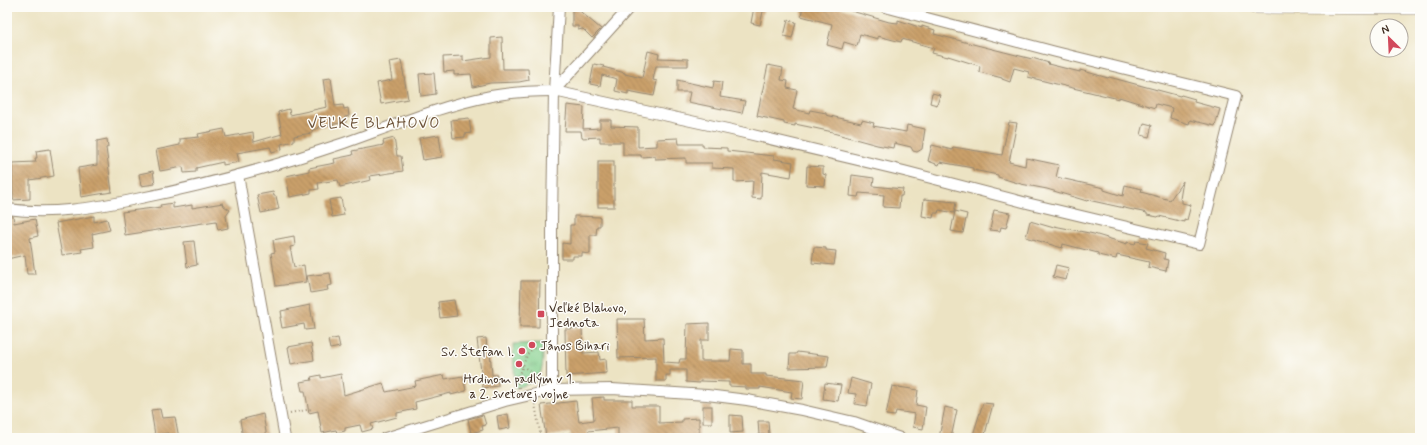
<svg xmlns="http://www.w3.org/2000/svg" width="1427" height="445" font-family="Mynerve,sans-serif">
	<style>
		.park { fill: url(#park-tufts); stroke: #607d56 }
		.building { fill: url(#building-back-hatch) }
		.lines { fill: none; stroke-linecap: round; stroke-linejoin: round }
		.minor-casing { stroke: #948670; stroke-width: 12 }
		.major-casing { stroke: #948670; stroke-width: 14 }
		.path { stroke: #948670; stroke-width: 2; stroke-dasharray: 1 3; stroke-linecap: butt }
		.minor { stroke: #fff; stroke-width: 10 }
		.major { stroke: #fff; stroke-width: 13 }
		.poi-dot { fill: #d1495b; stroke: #fdfcf7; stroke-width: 1.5 }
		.labels { text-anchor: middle; stroke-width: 3; stroke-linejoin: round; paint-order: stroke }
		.poi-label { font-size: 13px; fill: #3b2a1e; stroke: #fdfcf7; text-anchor: start }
		.quarter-label { font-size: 15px; letter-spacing: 1px; fill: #6d5339; stroke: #fdfcf7 }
	</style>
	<defs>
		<pattern id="park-tufts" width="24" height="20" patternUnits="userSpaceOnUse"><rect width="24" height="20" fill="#84d08e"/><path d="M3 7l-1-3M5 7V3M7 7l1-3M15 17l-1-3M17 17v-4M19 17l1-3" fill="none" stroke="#6da973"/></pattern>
		<pattern id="building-back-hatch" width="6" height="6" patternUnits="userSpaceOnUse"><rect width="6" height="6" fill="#caa06a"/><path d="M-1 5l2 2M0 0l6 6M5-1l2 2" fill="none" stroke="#a58357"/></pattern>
	</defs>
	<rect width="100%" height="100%" fill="#fdfcf7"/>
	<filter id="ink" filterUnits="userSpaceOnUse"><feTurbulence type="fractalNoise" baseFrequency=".025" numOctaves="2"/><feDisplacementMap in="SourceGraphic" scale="8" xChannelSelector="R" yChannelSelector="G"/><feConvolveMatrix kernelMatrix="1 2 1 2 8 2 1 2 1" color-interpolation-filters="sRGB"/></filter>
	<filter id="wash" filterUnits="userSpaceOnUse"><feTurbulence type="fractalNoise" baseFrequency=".012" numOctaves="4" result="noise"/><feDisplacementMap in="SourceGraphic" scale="16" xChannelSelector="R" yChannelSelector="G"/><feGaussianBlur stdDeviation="0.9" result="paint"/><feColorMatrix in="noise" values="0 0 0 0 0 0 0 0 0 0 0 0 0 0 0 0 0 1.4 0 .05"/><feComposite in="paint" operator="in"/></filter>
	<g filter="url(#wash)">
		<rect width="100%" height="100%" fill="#ece3c3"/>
		<!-- park -->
		<path class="park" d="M543,343C543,370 545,381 515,388L513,344Z"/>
		<g id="blocks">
			<!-- building -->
			<g class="building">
				<polygon points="572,7 575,7 601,29 592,38 583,29 578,30 578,26 572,26"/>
				<polygon points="754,7 764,7 760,25 751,23"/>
				<polygon points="803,7 838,7 889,22 898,23 898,20 922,28 922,26 935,30 934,34 961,41 1032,59 1032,58 1049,63 1048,64 1080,72 1080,70 1108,78 1109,77 1180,96 1181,95 1195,99 1194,102 1220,109 1215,126 1190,120 1189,124 1170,118 1172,108 1156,104 1155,108 1119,97 1119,99 1052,83 1028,77 1029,72 1014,68 1010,82 1002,79 1002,78 979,72 980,66 948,56 948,57 932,53 934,48 902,39 901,42 878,36 878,39 860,34 857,46 844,42 842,49 827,45 832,24 801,16"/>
				<polygon points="788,20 796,22 792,38 784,36"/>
				<polygon points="502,37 503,69 528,69 529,80 519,82 490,83 473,87 471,74 454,75 454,71 444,72 443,57 463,56 463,61 491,57 491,38"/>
				<polygon points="648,51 659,54 658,58 688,59 688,66 656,66 653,80 657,81 654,96 628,91 628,94 615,91 617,79 602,75 600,86 590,84 594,64 604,66 603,67 625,73 625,74 642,78"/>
				<polygon points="401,60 408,99 381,104 377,83 392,80 389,62"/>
				<polygon points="768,65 783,68 781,80 788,81 787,88 797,90 793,109 809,113 810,110 826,113 826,115 861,123 862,120 874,123 873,126 906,132 907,125 925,129 922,149 917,152 913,151 911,147 894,143 893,148 877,145 833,133 833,132 795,124 795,126 784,124 784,122 757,116"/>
				<polygon points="434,73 436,94 421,96 419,74"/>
				<polygon points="331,78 335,106 343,105 344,109 348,108 349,116 345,117 346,122 318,127 319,128 312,130 312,133 294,136 294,141 281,144 282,149 272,152 270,147 237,153 239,162 223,165 223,162 196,168 196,172 184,173 183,167 160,171 156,150 180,145 180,139 199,137 198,134 224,129 226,137 253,132 254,142 282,134 278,112 289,109 290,115 327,107 323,79"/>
				<polygon points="677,80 713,88 714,81 722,82 720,97 745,101 742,113 688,102 690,92 677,92"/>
				<polygon points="932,93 940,95 937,105 930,103"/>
				<polygon points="567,105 584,107 583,129 600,128 600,120 611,120 611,126 638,127 638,147 657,146 657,139 678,138 679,144 703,144 703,147 727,148 727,151 774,156 774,159 793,162 791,177 762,172 761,199 752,198 753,181 734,182 734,169 712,168 712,163 686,163 686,158 655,159 655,156 641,157 641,155 623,155 623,142 600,142 600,137 582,138 581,131 565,131"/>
				<polygon points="469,118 471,133 465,134 465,137 453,138 451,120"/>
				<polygon points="1009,122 1017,123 1009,162 1025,166 1026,158 1059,165 1056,177 1104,188 1104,190 1123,196 1125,185 1142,189 1141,192 1170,200 1183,181 1180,199 1182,200 1182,203 1191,205 1187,220 1184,219 1184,222 1159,216 1158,217 1147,215 1147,213 1088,200 1087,201 1047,189 1021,184 998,177 998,175 973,170 973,168 940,162 939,165 928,161 932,145 952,150 953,147 1002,155"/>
				<polygon points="1144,123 1152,125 1149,137 1141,135"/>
				<polygon points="439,135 442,157 423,160 419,138"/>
				<polygon points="394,138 397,156 401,156 403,171 370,176 371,180 340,187 338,180 318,183 319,189 311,190 311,193 290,197 286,176 309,171 309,168 335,163 334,159 353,155 352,151 384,145 383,141"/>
				<polygon points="107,139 108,147 106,148 112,192 81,197 78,168 97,165 97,141"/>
				<polygon points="50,149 54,176 30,180 30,199 13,200 12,163 36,162 35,158 37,158 36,151"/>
				<rect x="598" y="161" width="16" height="46"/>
				<polygon points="807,166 823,167 823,174 826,175 825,186 806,185"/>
				<polygon points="153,171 155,184 141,186 139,174"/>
				<polygon points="852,175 874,178 873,186 903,189 902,196 900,196 899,208 883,207 884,195 859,193 858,197 850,196"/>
				<polygon points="273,192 274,196 276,196 279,209 261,213 257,195"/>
				<polygon points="341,198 344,215 332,217 329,200"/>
				<polygon points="924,199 956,202 954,213 939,210 938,213 934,213 933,218 922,216"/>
				<polygon points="173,203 173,208 192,205 192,208 223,203 224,206 230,210 226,216 228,228 218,230 216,221 125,235 122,212 161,207 160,205"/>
				<polygon points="994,210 1010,213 1006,228 1001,227 1000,231 990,230"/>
				<polygon points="955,211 967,214 963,233 951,231"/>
				<polygon points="7,216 13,216 14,223 35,219 38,236 30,238 35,274 27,274 25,255 7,259"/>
				<polygon points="94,216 94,222 107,219 110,230 92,234 94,247 81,249 82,252 62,255 56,223"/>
				<polygon points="574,216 600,217 600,226 597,226 596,235 590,235 590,254 582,253 582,256 573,256 573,259 562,259 562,243 570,244 570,225 574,225"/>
				<polygon points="1030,221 1054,228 1054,226 1094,234 1127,244 1127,242 1135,244 1136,241 1148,243 1146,248 1165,253 1164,259 1168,260 1166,271 1148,267 1149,262 1117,255 1116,259 1098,255 1098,253 1063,244 1062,248 1026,237"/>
				<polygon points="294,236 295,246 290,247 294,267 304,265 306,282 276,286 271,253 275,252 273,240"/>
				<polygon points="194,241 197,265 187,267 184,242"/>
				<polygon points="814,247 826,248 826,250 836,251 834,265 812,263"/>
				<polygon points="1056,265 1069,268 1066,280 1053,277"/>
				<polygon points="330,273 332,285 327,286 328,290 310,293 307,276"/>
				<polygon points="521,281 540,281 539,327 520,327"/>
				<polygon points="454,300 457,316 440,318 438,302"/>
				<polygon points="310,305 314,329 305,330 304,324 282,328 280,317 282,317 281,311"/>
				<polygon points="617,319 644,319 645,339 663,338 664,362 679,363 680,359 686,359 687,324 709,323 709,340 701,340 701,361 730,361 731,349 743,350 743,364 751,364 751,374 766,374 766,376 804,380 802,399 791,398 792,392 760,387 760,389 746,389 746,387 729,386 729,382 700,381 700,383 686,382 686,370 670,370 670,375 666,375 666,381 656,381 656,357 618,358"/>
				<polygon points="582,328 583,353 599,352 600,360 606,359 607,373 566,376 565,329"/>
				<polygon points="338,338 340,347 330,349 328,340"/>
				<polygon points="486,338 487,351 490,351 492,375 497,375 498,386 483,388 477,339"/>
				<polygon points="311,343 314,360 291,364 288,347"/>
				<polygon points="797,352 829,356 827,367 789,368 790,354 796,354"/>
				<polygon points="341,374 344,395 383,383 386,392 416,386 415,381 444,375 445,379 463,376 466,391 451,395 451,393 415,402 416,409 397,413 397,417 371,424 373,429 362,432 360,425 345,428 345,431 337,433 336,430 322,433 318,411 309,413 305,391 302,391 300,382 312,380 311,377 321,375 321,378"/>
				<polygon points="851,378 871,384 867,406 855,404 856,394 848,393"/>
				<polygon points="825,383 841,385 838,401 823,399"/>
				<polygon points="892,386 918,390 916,405 926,407 923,429 913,427 915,414 896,411 895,416 886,415"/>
				<polygon points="604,397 604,400 632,400 632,406 659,406 659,423 682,422 682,419 699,418 699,438 683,438 683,436 647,437 647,435 627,436 627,438 618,438 618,428 588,431 588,436 571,437 570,433 546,437 541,405 576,401 579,422 594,420 592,398"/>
				<polygon points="983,403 993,404 984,438 972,438"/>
				<rect x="703" y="406" width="9" height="17"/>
				<polygon points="945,407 957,410 951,438 939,438"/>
				<polygon points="160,409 162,418 175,417 179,438 169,438 168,433 155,435 151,410"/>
				<polygon points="263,414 267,438 243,438 240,420"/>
				<polygon points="508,414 510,428 499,430 497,416"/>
				<polygon points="483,415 486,425 482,426 483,430 471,433 468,419"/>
				<polygon points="730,415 742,416 743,432 730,433"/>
				<polygon points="758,421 768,421 769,435 759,435"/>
			</g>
		</g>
	</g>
	<g filter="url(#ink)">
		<use href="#blocks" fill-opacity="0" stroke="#948670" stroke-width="1"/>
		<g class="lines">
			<defs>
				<g id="minor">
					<polyline points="630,7 554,91 732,130 904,171 1031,204 1199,244 1236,96 1056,52 885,7"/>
					<polyline points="238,175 285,438"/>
					<path d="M7,209C51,215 93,208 136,199C207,185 276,166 344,143C392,126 440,106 491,96C512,92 533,91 554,91"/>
					<polyline points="552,390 552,221 554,91 559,7"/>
					<polyline points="385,438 505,401 552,390 612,389 707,395 747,400 802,410 854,422 900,438"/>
				</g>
				<polyline id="major" points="1254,7 1420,8"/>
			</defs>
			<!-- minor casing -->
			<use href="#minor" class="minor-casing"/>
			<!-- major casing -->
			<use href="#major" class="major-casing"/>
			<!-- path -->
			<g class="path">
				<polyline points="522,366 540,377"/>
				<path d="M519,388C516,378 519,374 523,366C527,355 528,348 542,346"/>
				<polyline points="535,404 541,438"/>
				<polyline points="290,413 312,409"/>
			</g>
			<!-- minor -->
			<use href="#minor" class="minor"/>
			<!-- major -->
			<use href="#major" class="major"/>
		</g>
	</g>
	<!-- markers -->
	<g class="poi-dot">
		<rect x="537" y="310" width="8" height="8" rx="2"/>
		<circle cx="532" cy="345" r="4"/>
		<circle cx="522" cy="351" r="4"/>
		<circle cx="519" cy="364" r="4"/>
	</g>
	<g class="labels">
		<!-- poi labels -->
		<g class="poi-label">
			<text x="549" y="312">Veľké Blahovo,<tspan x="549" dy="15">Jednota</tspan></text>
			<text x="540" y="350">János Bihari</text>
			<text x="514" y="356" text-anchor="end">Sv. Štefan I.</text>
			<text x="519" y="383" text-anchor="middle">Hrdinom padlým v 1.<tspan x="519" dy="15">a 2. svetovej vojne</tspan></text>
		</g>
		<!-- quarter labels -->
		<g class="quarter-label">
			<text x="374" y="128">VEĽKÉ BLAHOVO</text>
		</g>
	</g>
	<!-- margin -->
	<rect width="1427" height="445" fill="none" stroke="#fdfcf7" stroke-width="24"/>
	<!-- north arrow -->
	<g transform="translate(1389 38) rotate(336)"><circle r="19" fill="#fdfcf7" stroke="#afa8a0"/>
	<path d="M0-3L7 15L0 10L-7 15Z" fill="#d1495b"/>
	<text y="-6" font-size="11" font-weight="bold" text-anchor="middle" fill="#3b2a1e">N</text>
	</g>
</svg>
